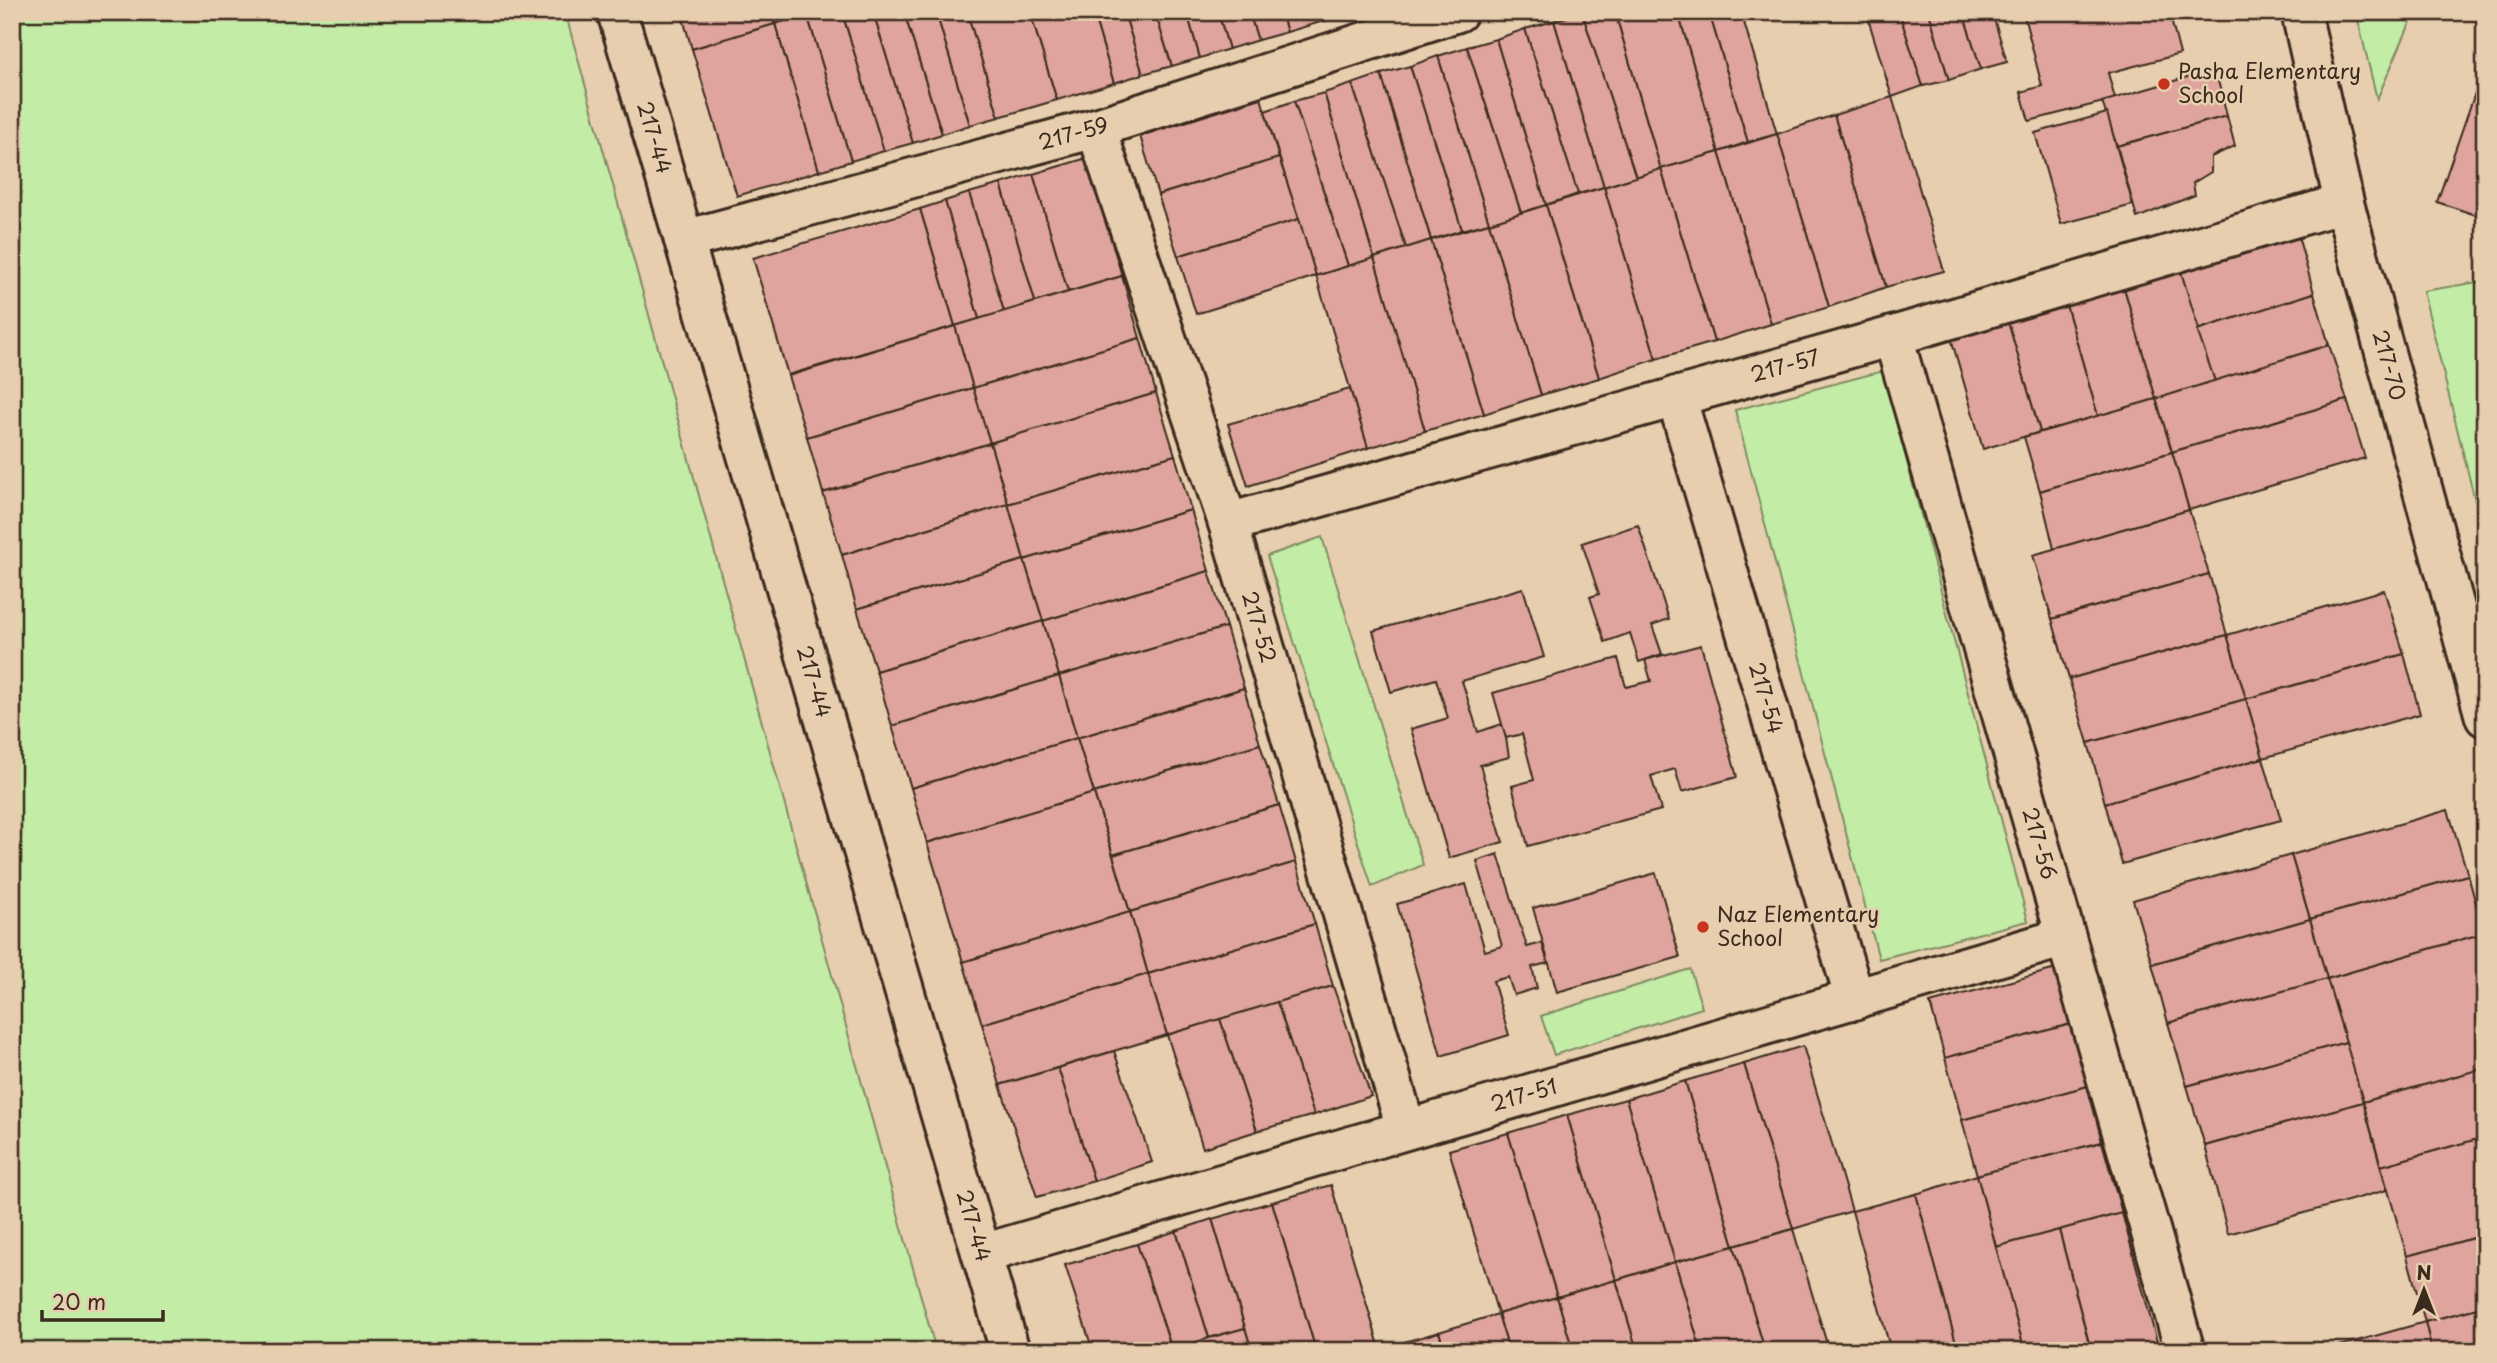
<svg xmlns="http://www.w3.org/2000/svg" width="2497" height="1363" font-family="'Playpen Sans',sans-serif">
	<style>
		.green { fill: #c3eca7; stroke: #7f8b62; stroke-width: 2 }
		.building { fill: #dea49d; stroke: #3b2a1e; stroke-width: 2 }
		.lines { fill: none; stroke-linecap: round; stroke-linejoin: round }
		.minor-casing { stroke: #3b2a1e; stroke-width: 44 }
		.tertiary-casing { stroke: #3b2a1e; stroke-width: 44 }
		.minor { stroke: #e7ceaf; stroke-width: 38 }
		.tertiary { stroke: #e7ceaf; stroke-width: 38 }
		.poi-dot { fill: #c8321e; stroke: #e7ceaf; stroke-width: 2.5 }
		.labels { text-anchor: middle; stroke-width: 5; stroke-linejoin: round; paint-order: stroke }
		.poi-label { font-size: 21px; fill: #3b2a1e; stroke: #e7ceaf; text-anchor: start }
		.street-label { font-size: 21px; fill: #3b2a1e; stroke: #e7ceaf }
	</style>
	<rect width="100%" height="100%" fill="#e7ceaf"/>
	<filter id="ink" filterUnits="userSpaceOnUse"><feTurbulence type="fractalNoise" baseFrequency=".0143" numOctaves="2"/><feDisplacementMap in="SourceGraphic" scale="14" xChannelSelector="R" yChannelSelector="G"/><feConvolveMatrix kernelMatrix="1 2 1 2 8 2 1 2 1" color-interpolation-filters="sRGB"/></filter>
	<g filter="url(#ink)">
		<!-- green -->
		<g class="green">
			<polygon points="12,12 565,12 936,1351 12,1351"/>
			<polygon points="2356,12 2415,12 2377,99"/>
			<polygon points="2485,281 2485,541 2423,291"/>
			<polygon points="1883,371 2028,921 1879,959 1735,410"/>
			<polygon points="1322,537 1423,865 1372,887 1267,556"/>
			<polygon points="1690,969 1702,1008 1554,1055 1541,1016"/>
		</g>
		<!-- building -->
		<g class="building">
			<polygon points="681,12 771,12 775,24 692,49"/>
			<polygon points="771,12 806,12 807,14 775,24"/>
			<polygon points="812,12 842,12 884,151 851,161 807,14"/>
			<polygon points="842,12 873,12 913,143 884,151"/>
			<polygon points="873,12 904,12 942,134 913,143"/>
			<polygon points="904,12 936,12 970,125 942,134"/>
			<polygon points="936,12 967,12 999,117 970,125"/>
			<polygon points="967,12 1030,12 1057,100 999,117"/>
			<polygon points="1030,12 1093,12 1114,83 1057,100"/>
			<polygon points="1093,12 1124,12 1143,74 1114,83"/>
			<polygon points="1124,12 1155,12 1172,66 1143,74"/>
			<polygon points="1155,12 1187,12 1200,58 1172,66"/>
			<polygon points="1187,12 1218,12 1229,49 1200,58"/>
			<polygon points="1218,12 1249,12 1258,40 1229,49"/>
			<polygon points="1249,12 1281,12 1287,32 1258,40"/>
			<polygon points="1281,12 1343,12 1344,15 1287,32"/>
			<polygon points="1582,12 1636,177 1604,187 1554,21"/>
			<polygon points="1582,12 1615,12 1661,169 1636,177"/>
			<polygon points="1615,12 1678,12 1719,152 1661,169"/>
			<polygon points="1678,12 1709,12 1748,142 1719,152"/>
			<polygon points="1709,12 1741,12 1777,134 1748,142"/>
			<polygon points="1866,12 1899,12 1923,86 1892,97"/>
			<polygon points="1899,12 1929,12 1949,80 1923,86"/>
			<polygon points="1929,12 1963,12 1981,69 1949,80"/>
			<polygon points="1963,12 1992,12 2007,62 1981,69"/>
			<polygon points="2023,12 2169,12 2180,54 2108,73 2115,99 2029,121 2021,92 2042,86"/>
			<polygon points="807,14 851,161 819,171 775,24"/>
			<polygon points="1554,21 1604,187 1578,194 1525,29"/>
			<polygon points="775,24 819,171 737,196 692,49"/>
			<polygon points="1525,29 1578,194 1546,205 1496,39"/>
			<polygon points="1496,39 1546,205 1521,213 1467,47"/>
			<polygon points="1467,47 1521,213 1489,223 1438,56"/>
			<polygon points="1438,56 1489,223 1462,230 1410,66"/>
			<polygon points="1410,66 1462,230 1431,240 1381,74"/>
			<polygon points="2215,69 2227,116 2117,146 2102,102"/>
			<polygon points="1381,74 1431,240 1406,248 1352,84"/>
			<polygon points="1352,84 1406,248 1374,258 1324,93"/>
			<polygon points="2476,90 2485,93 2485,218 2437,202"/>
			<polygon points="1324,93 1374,258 1348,266 1294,101"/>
			<polygon points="1892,97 1944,271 1886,287 1834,115"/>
			<polygon points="1261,98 1279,158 1158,195 1140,136"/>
			<polygon points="1294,101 1348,266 1316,276 1265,111"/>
			<polygon points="2107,113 2133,205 2061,224 2035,133"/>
			<polygon points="1834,115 1886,287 1829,307 1777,134"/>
			<polygon points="2227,116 2235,146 2211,157 2211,172 2193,183 2195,195 2137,218 2117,146"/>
			<polygon points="1777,134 1829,307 1771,324 1719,152"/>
			<polygon points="1719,152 1771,324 1714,342 1661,169"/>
			<polygon points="1087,158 1122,276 1068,292 1033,174"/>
			<polygon points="1279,158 1299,219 1178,256 1158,195"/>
			<polygon points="1661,169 1714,342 1656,359 1604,187"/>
			<polygon points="1033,174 1068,292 1035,302 1001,184"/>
			<polygon points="1001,184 1035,302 1004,312 969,193"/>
			<polygon points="1604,187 1656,359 1599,378 1546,205"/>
			<polygon points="969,193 1004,312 979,319 945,201"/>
			<polygon points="945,201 979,319 955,326 920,209"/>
			<polygon points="1546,205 1599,378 1541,395 1489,223"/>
			<polygon points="920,209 955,326 788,375 753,258"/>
			<polygon points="1299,219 1316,276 1196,314 1178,256"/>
			<polygon points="1489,223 1541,395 1484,414 1431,240"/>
			<polygon points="2298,236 2314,293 2197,330 2181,272"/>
			<polygon points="1431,240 1484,414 1425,431 1374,258"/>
			<polygon points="1374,258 1425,431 1368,448 1316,276"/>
			<polygon points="2181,272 2215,381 2156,399 2124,288"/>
			<polygon points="1122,276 1140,338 973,388 955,326"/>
			<polygon points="2124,288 2156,399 2098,416 2066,305"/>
			<polygon points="2314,293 2329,345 2215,381 2197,330"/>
			<polygon points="2066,305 2098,416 2040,432 2008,322"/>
			<polygon points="2008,322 2040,432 1983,449 1951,338"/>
			<polygon points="955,326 973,388 807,437 788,376"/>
			<polygon points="1140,338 1156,393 990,443 973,388"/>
			<polygon points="2329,345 2347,400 2172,452 2156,399"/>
			<polygon points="973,388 990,443 823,493 807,437"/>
			<polygon points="1350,389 1368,448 1248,486 1228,424"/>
			<polygon points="1156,393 1175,455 1008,504 990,443"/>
			<polygon points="2156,399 2172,452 2040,491 2024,437"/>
			<polygon points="2347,400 2365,458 2189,510 2172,452"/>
			<polygon points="990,443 1008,504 842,555 823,493"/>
			<polygon points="2172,452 2189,510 2054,549 2040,491"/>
			<polygon points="1175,455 1191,510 1024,560 1008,504"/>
			<polygon points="1008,504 1024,560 857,609 842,555"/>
			<polygon points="1191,510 1209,571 1043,621 1024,560"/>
			<polygon points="2189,510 2209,574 2052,619 2033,555"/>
			<polygon points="1638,525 1669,619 1652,625 1662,654 1639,662 1630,633 1605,642 1590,597 1599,594 1582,543"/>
			<polygon points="1024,560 1043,621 876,671 857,609"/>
			<polygon points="1209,571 1226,627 1059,676 1043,621"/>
			<polygon points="2209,574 2227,635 2069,679 2052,619"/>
			<polygon points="1523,588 1544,657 1462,681 1478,732 1502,724 1506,738 1509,757 1480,765 1503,842 1449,858 1411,729 1448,718 1436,679 1391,692 1373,631"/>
			<polygon points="2384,590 2404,654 2246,699 2227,635"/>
			<polygon points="1043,621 1059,676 892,726 876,671"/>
			<polygon points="1226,627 1244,688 1077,738 1059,676"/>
			<polygon points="2227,635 2246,699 2088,743 2069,679"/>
			<polygon points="1701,645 1737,777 1682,792 1675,769 1651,776 1661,810 1528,846 1512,786 1534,780 1522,734 1506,738 1493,693 1618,658 1626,687 1651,681 1645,660"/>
			<polygon points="2404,654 2420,714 2263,758 2246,699"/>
			<polygon points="1059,676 1077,738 911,788 892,726"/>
			<polygon points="1244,688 1260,744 1094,793 1077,738"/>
			<polygon points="2246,699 2263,758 2105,803 2088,743"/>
			<polygon points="1077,738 1094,793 927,843 911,788"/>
			<polygon points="1260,744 1279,805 1113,855 1094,793"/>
			<polygon points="2263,758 2281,820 2122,864 2105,803"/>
			<polygon points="1094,793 1130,912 963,962 927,843"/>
			<polygon points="1279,805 1296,862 1130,912 1113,855"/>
			<polygon points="2448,810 2468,875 2310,919 2291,855"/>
			<polygon points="1498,854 1527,947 1542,943 1548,963 1532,967 1537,988 1514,995 1508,977 1493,981 1509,1035 1441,1056 1397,904 1466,884 1485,951 1502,946 1477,861"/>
			<polygon points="2291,855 2310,919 2152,964 2133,900"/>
			<polygon points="1296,862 1315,924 1148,974 1130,912"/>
			<polygon points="1656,873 1680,957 1557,992 1533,908"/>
			<polygon points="2468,875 2484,933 2327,979 2310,919"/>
			<polygon points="1130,912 1148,974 982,1024 963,962"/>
			<polygon points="2310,919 2327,979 2168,1023 2152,964"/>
			<polygon points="1315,924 1333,986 1167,1035 1148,974"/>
			<polygon points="2484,933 2485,1068 2363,1102 2327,979"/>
			<polygon points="2056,969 2071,1024 1945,1058 1930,1003"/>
			<polygon points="1148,974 1167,1035 1000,1085 982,1024"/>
			<polygon points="2327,979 2346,1042 2187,1086 2168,1023"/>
			<polygon points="1333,986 1371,1096 1314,1115 1277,1002"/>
			<polygon points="1277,1002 1314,1115 1257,1131 1220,1019"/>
			<polygon points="1220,1019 1257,1131 1203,1148 1167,1035"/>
			<polygon points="2071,1024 2088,1086 1962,1120 1945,1058"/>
			<polygon points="2346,1042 2363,1102 2205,1146 2187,1086"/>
			<polygon points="1803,1046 1852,1211 1793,1229 1744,1064"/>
			<polygon points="1114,1051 1152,1162 1094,1181 1058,1068"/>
			<polygon points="1744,1064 1793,1229 1734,1246 1685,1081"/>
			<polygon points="1058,1068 1094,1181 1037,1197 1000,1085"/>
			<polygon points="2485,1068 2485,1137 2381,1166 2363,1102"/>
			<polygon points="1685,1081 1734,1246 1675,1262 1626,1099"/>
			<polygon points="2088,1086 2102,1142 1977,1175 1962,1120"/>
			<polygon points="1626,1099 1675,1262 1616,1280 1567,1115"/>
			<polygon points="2363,1102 2387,1190 2228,1234 2205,1146"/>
			<polygon points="1567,1115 1616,1280 1557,1297 1508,1133"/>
			<polygon points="1508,1133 1557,1297 1498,1314 1449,1150"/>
			<polygon points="2485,1137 2485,1235 2407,1256 2381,1166"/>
			<polygon points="2102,1142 2122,1213 1996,1247 1977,1175"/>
			<polygon points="1977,1175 1996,1247 2025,1351 1958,1351 1916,1194"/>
			<polygon points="1331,1185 1380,1349 1375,1351 1316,1351 1272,1202"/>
			<polygon points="1916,1194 1958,1351 1891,1351 1852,1211"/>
			<polygon points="1272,1202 1316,1351 1252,1351 1212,1219"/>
			<polygon points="2122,1213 2157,1342 2127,1351 2091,1351 2059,1230"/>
			<polygon points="1212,1219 1245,1328 1209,1338 1176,1231"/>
			<polygon points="1793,1229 1829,1351 1765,1351 1734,1246"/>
			<polygon points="2059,1230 2091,1351 2025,1351 1996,1247"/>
			<polygon points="1176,1231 1209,1338 1172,1350 1137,1244"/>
			<polygon points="2485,1235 2485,1306 2425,1322 2407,1256"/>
			<polygon points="1137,1244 1172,1350 1093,1351 1065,1265"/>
			<polygon points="1734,1246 1765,1351 1701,1351 1675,1262"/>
			<polygon points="1675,1262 1701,1351 1637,1351 1616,1280"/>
			<polygon points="1616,1280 1637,1351 1573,1351 1557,1297"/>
			<polygon points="1557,1297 1573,1351 1509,1351 1498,1314"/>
			<polygon points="2485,1306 2485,1351 2432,1351 2425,1322"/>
			<polygon points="1498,1314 1509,1351 1445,1351 1439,1332"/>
			<polygon points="2425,1322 2432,1351 2321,1351"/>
			<polygon points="1245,1328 1252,1351 1169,1351 1209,1338"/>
			<polygon points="1439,1332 1445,1351 1381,1351 1380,1349"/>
		</g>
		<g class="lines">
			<defs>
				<g id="minor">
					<path id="s1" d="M617,12L1010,1351"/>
					<path id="s2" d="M1096,128L1228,523L1406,1129"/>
					<path id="s3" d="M684,240L1096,128L1458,12"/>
					<path id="s4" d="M1893,336L2185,1351"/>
					<path id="s5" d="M1676,396L1855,1000"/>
					<path id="s6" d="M1228,523L1893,336L2344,203"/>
					<path id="s7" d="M982,1254L2066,937"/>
				</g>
				<g id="tertiary">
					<path id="s8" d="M2301,12L2344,203L2485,717"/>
				</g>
			</defs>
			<!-- minor casing -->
			<use href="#minor" class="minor-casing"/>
			<!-- tertiary casing -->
			<use href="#tertiary" class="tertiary-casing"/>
			<!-- minor -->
			<use href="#minor" class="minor"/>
			<!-- tertiary -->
			<use href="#tertiary" class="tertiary"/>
		</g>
	</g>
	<!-- markers -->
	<g class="poi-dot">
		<circle cx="2164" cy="84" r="7"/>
		<circle cx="1703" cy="927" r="7"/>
	</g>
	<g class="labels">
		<!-- poi labels -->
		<g class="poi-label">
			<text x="2178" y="79">Pasha Elementary<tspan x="2178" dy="24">School</tspan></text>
			<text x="1717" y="922">Naz Elementary<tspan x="1717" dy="24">School</tspan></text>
		</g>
		<!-- street labels -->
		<g class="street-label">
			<text dy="7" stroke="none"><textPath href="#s3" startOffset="404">217-59</textPath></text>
			<text dy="7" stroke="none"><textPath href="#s1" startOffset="131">217-44</textPath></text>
			<text dy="7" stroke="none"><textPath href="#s6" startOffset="579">217-57</textPath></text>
			<text dy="7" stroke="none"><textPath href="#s8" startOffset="364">217-70</textPath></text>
			<text dy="7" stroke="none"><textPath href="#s2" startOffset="525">217-52</textPath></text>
			<text dy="7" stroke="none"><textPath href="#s1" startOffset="698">217-44</textPath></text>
			<text dy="7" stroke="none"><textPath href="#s5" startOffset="315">217-54</textPath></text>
			<text dy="7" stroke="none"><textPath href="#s4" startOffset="528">217-56</textPath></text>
			<text dy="7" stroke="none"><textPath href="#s7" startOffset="565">217-51</textPath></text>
			<text dy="7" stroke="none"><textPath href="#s1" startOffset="1265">217-44</textPath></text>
		</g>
	</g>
	<!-- margin -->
	<rect width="2497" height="1363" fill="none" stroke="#e7ceaf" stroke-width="42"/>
	<rect x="21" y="21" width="2455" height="1321" fill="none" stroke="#3b2a1e" stroke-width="2.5" filter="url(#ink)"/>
	<!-- north arrow -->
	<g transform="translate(2424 1290)" stroke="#e7ceaf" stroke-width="5" paint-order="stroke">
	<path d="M0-5L12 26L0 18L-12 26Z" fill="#3b2a1e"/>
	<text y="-10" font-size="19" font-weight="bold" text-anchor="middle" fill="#3b2a1e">N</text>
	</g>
	<!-- scale -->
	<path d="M42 1310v10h121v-10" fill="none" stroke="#3b2a1e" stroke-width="3.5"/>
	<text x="52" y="1310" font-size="21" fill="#3b2a1e" stroke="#e7ceaf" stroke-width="5" paint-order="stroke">20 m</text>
</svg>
